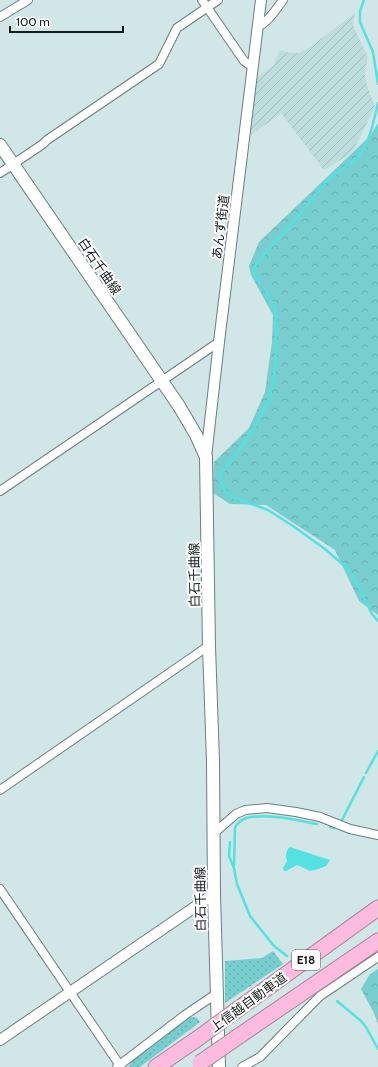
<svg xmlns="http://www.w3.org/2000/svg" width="378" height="1067" font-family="Cabin,'Noto Sans JP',sans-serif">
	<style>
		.industrial { fill: url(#industrial-furrows) }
		.grass { fill: url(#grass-dots) }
		.forest { fill: url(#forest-crowns) }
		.water { fill: #53e1e2 }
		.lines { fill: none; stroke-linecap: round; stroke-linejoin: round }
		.stream { stroke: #53e1e2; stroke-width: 2.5 }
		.minor-casing { stroke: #6b7f7e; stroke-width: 10 }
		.tertiary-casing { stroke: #6b7f7e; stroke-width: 12 }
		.secondary-casing { stroke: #6b7f7e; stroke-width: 14 }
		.motorway-casing { stroke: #ab839a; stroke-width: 17 }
		.minor { stroke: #fff; stroke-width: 8 }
		.tertiary { stroke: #fff; stroke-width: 10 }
		.secondary { stroke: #fff; stroke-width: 12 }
		.motorway { stroke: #fcbbdf; stroke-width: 15 }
		.motorway-bridge-casing { stroke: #ab839a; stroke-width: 17; stroke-linecap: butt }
		.motorway-bridge { stroke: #fcbbdf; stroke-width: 15 }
		.labels { text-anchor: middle; stroke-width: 4; stroke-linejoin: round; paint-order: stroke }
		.shield { fill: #fff; stroke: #5a5f5f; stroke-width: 1 }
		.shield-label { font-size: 12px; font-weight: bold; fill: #141b1b }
		.street-label { font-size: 13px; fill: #141b1b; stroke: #fff }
	</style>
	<defs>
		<pattern id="industrial-furrows" width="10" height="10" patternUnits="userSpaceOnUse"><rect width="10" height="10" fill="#bddcdc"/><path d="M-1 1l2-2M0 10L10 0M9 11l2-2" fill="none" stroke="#a2bcbc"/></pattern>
		<pattern id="grass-dots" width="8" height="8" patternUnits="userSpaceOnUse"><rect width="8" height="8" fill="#78cece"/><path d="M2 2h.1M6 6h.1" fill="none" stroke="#67b0b0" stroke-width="1.8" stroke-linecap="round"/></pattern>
		<pattern id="forest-crowns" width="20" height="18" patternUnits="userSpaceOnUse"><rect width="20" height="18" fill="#78cece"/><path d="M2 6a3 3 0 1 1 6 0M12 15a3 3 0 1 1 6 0" fill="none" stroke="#67b0b0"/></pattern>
	</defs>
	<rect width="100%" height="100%" fill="#d1e6e6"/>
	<!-- industrial -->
	<polygon class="industrial" points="355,13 353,21 354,28 368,57 366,66 365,75 367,86 375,107 354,149 347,156 324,170 281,113 249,137 257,77 273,66 280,50 290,53 298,53 306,50"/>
	<!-- grass -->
	<g class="grass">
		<polygon points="273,951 283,964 225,1003 225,961 262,958"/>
		<polygon points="193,1017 197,1018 200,1022 140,1067 129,1067 133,1058 187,1018"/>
	</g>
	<!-- forest -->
	<g class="forest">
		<polygon points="378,123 378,615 359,601 335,550 266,505 230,504 213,493 214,462 249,428 265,392 272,342 273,315 251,275 249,266 259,242 370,136"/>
		<polygon points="378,969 378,1024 374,1013 361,989 370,974"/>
	</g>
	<!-- water -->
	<path class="water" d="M290,847L330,860L326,866C324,867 312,871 310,871C308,870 300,866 297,865L286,871H284L283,868L287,861C285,856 286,850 290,847Z"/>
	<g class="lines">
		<!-- stream -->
		<g class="stream">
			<polyline points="364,0 360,11 360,22 373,52 378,84"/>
			<path d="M261,284C255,277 252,272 257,263L294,221L325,183L335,174L356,159L360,155L367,142L372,128L378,103"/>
			<polyline points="265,289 275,308 276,318 276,359 273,383 269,400 259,420 240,449 222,472 221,478 222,484 225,491 232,497 268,510 293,526 325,549 347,568 352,574 372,614 378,621"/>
			<polyline points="366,773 378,751"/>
			<polyline points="341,822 364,777"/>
			<polyline points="330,827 335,828 337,827"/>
			<polyline points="230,842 229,856 234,868 237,884 250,916 274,946 287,956"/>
			<path d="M234,865L235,828C237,823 241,820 246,818C267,813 296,820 317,824"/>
			<polyline points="337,1001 361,1021 366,1027 378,1049"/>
		</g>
		<defs>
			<g id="minor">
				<polyline points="202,0 244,61 253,67"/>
				<polyline points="0,17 28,0"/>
				<path d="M258,26C267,24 277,8 283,0"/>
				<polyline points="0,173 43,144 47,140 159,64 177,28 218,0"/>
				<polyline points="0,491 219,342"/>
				<polyline points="0,790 204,649 209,647"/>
				<polyline points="213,834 236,814 245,810 267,808 296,812 320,817 350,829 378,835"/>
				<polyline points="0,889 121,1067"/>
				<polyline points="117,1067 185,1015 216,994"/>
				<polyline points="242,1067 260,1057 320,996 378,957"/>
			</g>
			<g id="tertiary">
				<polyline points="206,457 219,342 261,0"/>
				<polyline points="0,1040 214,894"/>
			</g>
			<polyline id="secondary" points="0,145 179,406 196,435 206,457 209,647 213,761 214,894 219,1067"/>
			<g id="motorway">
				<polyline points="234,1012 378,908"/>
				<polyline points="239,1036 378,941"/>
				<polyline points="156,1067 197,1039"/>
			</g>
		</defs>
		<!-- minor casing -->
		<use href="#minor" class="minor-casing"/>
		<!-- tertiary casing -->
		<use href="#tertiary" class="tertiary-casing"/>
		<!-- secondary casing -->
		<use href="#secondary" class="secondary-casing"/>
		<!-- motorway casing -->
		<use href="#motorway" class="motorway-casing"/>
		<!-- minor -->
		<use href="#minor" class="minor"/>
		<!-- tertiary -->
		<use href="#tertiary" class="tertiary"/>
		<!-- secondary -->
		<use href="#secondary" class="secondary"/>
		<!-- motorway -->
		<use href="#motorway" class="motorway"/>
		<defs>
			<g id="motorway-bridge">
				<polyline points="197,1039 234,1012"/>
				<polyline points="200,1063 239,1036"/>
			</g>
		</defs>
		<!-- motorway-bridge casing -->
		<use href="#motorway-bridge" class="motorway-bridge-casing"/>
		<!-- motorway-bridge -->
		<use href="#motorway-bridge" class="motorway-bridge"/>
	</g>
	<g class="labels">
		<!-- shield labels -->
		<rect class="shield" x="292" y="950" width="28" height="20" rx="3"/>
		<g class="shield-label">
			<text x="306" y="964">E18</text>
		</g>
		<!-- street labels -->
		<g class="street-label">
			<text transform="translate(220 227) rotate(-83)" y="5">あんず街道</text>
			<text transform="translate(100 266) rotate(56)" y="5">白石千曲線</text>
			<text transform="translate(194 575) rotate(-91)" y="5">白石千曲線</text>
			<text transform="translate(200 899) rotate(-91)" y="5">白石千曲線</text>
			<text transform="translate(248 1002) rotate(-36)" y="5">上信越自動車道</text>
		</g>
	</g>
	<!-- scale -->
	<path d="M10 26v6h113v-6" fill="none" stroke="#141b1b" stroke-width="2"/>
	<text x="16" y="26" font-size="12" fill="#141b1b" stroke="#ffffff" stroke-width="3" paint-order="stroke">100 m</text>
</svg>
